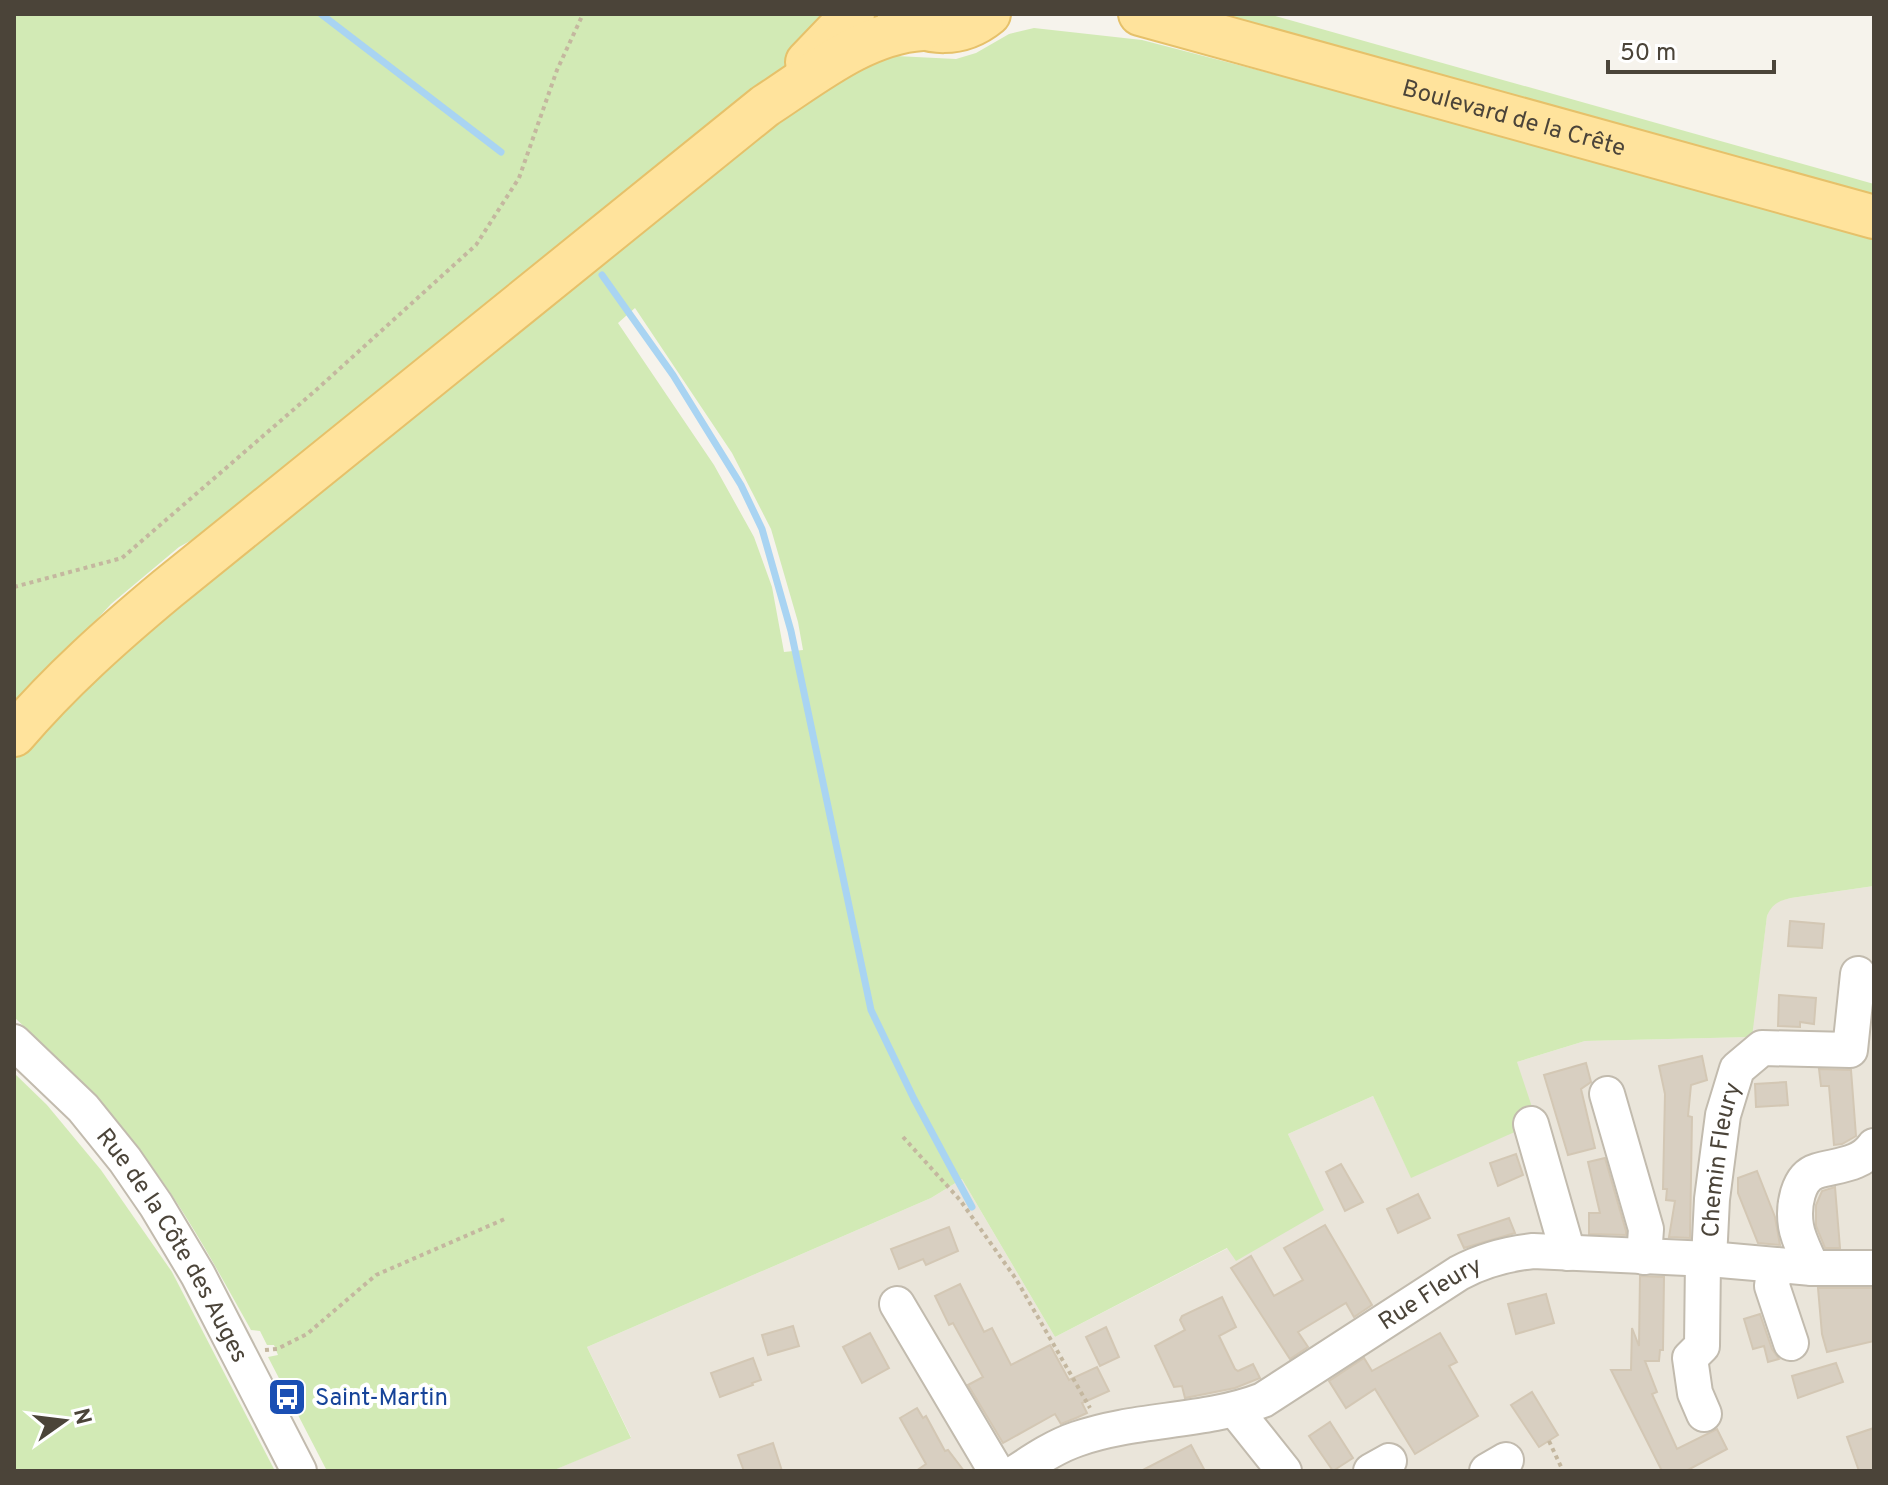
<svg xmlns="http://www.w3.org/2000/svg" width="1888" height="1485" font-family="Overpass,sans-serif">
	<style>
		.residential { fill: #eae5da }
		.green { fill: #d2eab5; fill-rule: evenodd }
		.lines { fill: none; stroke-linecap: round; stroke-linejoin: round }
		.stream { stroke: #a9d4f2; stroke-width: 7 }
		.building { fill: #d8cfc1; stroke: #d3c7b4; stroke-width: 2 }
		.minor-casing { stroke: #c2bbae; stroke-width: 38 }
		.major-casing { stroke: #e6c16a; stroke-width: 46 }
		.path { stroke: #c4b79f; stroke-width: 4; stroke-dasharray: 4 4; stroke-linecap: butt }
		.minor { stroke: #fff; stroke-width: 34 }
		.major { stroke: #ffe39c; stroke-width: 42 }
		.labels { text-anchor: middle; stroke-width: 8; stroke-linejoin: round; paint-order: stroke }
		.street-label { font-size: 24px; fill: #4b4439; stroke: #fff }
		.transit-label { font-size: 24px; fill: #164399; stroke: #fff; text-anchor: start }
	</style>
	<rect width="100%" height="100%" fill="#f6f3ec"/>
	<!-- residential -->
	<polygon class="residential" points="1874,886 1874,1471 552,1471 631,1437 587,1347 931,1198 962,1179 1055,1337 1228,1248 1236,1260 1323,1209 1288,1134 1373,1096 1411,1177 1517,1062 1585,1041 1751,1037 1767,916 1770,907 1778,901 1791,898"/>
	<!-- green -->
	<g class="green">
		<polygon points="14,14 842,14 738,109 241,513 179,547 111,604 66,653 14,716"/>
		<polygon points="1190,14 1268,14 1874,184 1874,204"/>
		<path d="M1034,28L1142,40L1358,96L1874,238V886L1791,898C1778,901 1772,904 1767,916L1752,1037L1585,1041L1517,1062L1537,1122L1411,1178L1373,1096L1288,1134L1324,1210L1236,1261L1227,1248L1055,1337L962,1179L931,1198L587,1347L631,1438L552,1471H327L268,1357L278,1355L274,1345H267L260,1331L251,1330C220,1275 190,1218 152,1167C113,1112 63,1064 14,1017V755L98,668L767,121L876,55L956,59L976,53L1009,34ZM635,308L732,453L771,529L798,622L803,650L784,652L772,587L754,537L714,465L618,323Z"/>
		<polygon points="14,1073 47,1105 101,1170 172,1272 275,1471 14,1471"/>
	</g>
	<g class="lines">
		<!-- stream -->
		<g class="stream">
			<polyline points="321,14 501,152"/>
			<polyline points="602,275 673,375 741,485 762,529 791,631 871,1010 914,1099 972,1207"/>
		</g>
	</g>
	<!-- building -->
	<g class="building">
		<polygon points="1790,921 1824,924 1822,948 1788,946"/>
		<polygon points="1779,995 1816,998 1814,1024 1800,1022 1800,1027 1778,1026"/>
		<polygon points="1702,1056 1707,1080 1691,1085 1688,1116 1692,1117 1690,1238 1669,1237 1675,1201 1666,1200 1667,1189 1663,1189 1665,1094 1659,1066"/>
		<polygon points="1586,1063 1591,1082 1581,1089 1595,1148 1568,1155 1544,1075"/>
		<polygon points="1819,1069 1851,1070 1856,1136 1842,1144 1834,1145 1829,1086 1821,1086"/>
		<polygon points="1786,1082 1788,1105 1756,1107 1755,1084"/>
		<polygon points="1516,1154 1523,1175 1498,1186 1490,1163"/>
		<polygon points="1605,1158 1626,1231 1626,1235 1589,1234 1589,1213 1600,1213 1588,1162"/>
		<polygon points="1341,1164 1363,1202 1345,1211 1326,1172"/>
		<polygon points="1757,1171 1775,1217 1780,1245 1758,1243 1738,1193 1738,1178"/>
		<polygon points="1835,1187 1840,1248 1825,1248 1816,1226 1816,1205 1822,1191"/>
		<polygon points="1418,1194 1430,1218 1398,1233 1387,1209"/>
		<polygon points="1509,1218 1515,1233 1464,1248 1458,1235"/>
		<polygon points="1325,1225 1372,1305 1354,1317 1346,1303 1298,1332 1308,1347 1290,1359 1231,1268 1251,1256 1274,1296 1303,1280 1284,1248"/>
		<polygon points="949,1227 958,1251 926,1265 923,1259 899,1269 891,1249"/>
		<polygon points="1640,1276 1664,1277 1663,1350 1660,1350 1659,1361 1645,1361 1657,1392 1652,1394 1677,1449 1717,1429 1727,1449 1686,1471 1662,1471 1611,1370 1631,1370 1632,1328 1639,1346"/>
		<polygon points="960,1284 984,1332 992,1328 1011,1365 1050,1345 1069,1380 1097,1367 1109,1391 1082,1403 1087,1413 1076,1418 1061,1424 1055,1414 1003,1443 968,1385 983,1377 953,1323 949,1325 935,1296"/>
		<polygon points="1818,1288 1874,1288 1874,1341 1827,1352 1822,1334"/>
		<polygon points="1546,1294 1554,1323 1516,1334 1508,1304"/>
		<polygon points="1222,1297 1236,1327 1219,1336 1235,1369 1238,1371 1253,1364 1260,1378 1235,1388 1185,1398 1182,1386 1174,1387 1155,1346 1185,1330 1180,1320 1182,1316"/>
		<polygon points="1760,1314 1772,1349 1779,1359 1768,1362 1764,1346 1753,1349 1744,1319"/>
		<polygon points="793,1326 799,1346 768,1355 762,1335"/>
		<polygon points="1106,1327 1119,1357 1100,1366 1086,1337"/>
		<polygon points="870,1333 889,1368 862,1383 843,1347"/>
		<polygon points="1440,1333 1457,1362 1449,1366 1478,1416 1415,1454 1375,1389 1346,1408 1329,1381 1364,1358 1372,1371"/>
		<polygon points="753,1358 761,1380 752,1383 753,1385 720,1397 711,1373"/>
		<polygon points="1836,1363 1843,1382 1798,1398 1792,1376"/>
		<polygon points="1532,1392 1558,1435 1539,1447 1511,1405"/>
		<polygon points="917,1408 923,1418 926,1416 945,1451 948,1450 964,1471 916,1471 926,1464 900,1418"/>
		<polygon points="1330,1422 1353,1458 1333,1471 1309,1436"/>
		<polygon points="1874,1428 1874,1471 1859,1471 1847,1437"/>
		<polygon points="773,1443 782,1471 744,1471 738,1455"/>
		<polygon points="1191,1445 1205,1471 1141,1471"/>
	</g>
	<g class="lines">
		<defs>
			<g id="minor">
				<path id="s1" d="M14,1042L83,1108L125,1160L156,1205L198,1275L299,1471"/>
				<polyline points="1607,1094 1646,1229 1644,1257"/>
				<polyline points="1531,1124 1568,1253"/>
				<polyline points="1703,1259 1702,1346 1690,1358 1695,1393 1704,1414"/>
				<path id="s2" d="M1709,1259L1712,1199L1723,1115L1737,1069L1762,1048L1850,1050L1858,974"/>
				<polyline points="1775,1265 1772,1286 1791,1343"/>
				<path d="M1812,1268C1807,1255 1798,1240 1796,1226C1793,1207 1797,1177 1817,1171C1838,1165 1861,1165 1874,1146"/>
				<polyline points="897,1304 996,1471"/>
				<polyline points="1236,1411 1284,1471"/>
				<path id="s3" d="M1018,1471C1036,1459 1056,1446 1077,1439C1137,1418 1203,1423 1263,1400L1459,1273C1483,1260 1506,1254 1533,1251L1709,1259L1812,1268H1874"/>
				<polyline points="1371,1471 1389,1461"/>
				<polyline points="1487,1471 1506,1460"/>
			</g>
			<g id="major">
				<path id="s4" d="M1140,14L1874,217"/>
				<path d="M899,16C927,36 961,37 989,14"/>
				<polyline points="807,62 853,14"/>
				<path d="M14,735C60,681 113,634 167,589L765,106C813,75 863,33 922,29"/>
			</g>
		</defs>
		<!-- minor casing -->
		<use href="#minor" class="minor-casing"/>
		<!-- major casing -->
		<use href="#major" class="major-casing"/>
		<!-- path -->
		<g class="path">
			<polyline points="14,587 122,558 315,391 476,245 519,178 557,70 583,14"/>
			<polyline points="903,1137 960,1200 1016,1279 1090,1408"/>
			<polyline points="265,1350 277,1349 307,1334 376,1275 507,1218"/>
			<polyline points="1549,1441 1563,1471"/>
		</g>
		<!-- minor -->
		<use href="#minor" class="minor"/>
		<!-- major -->
		<use href="#major" class="major"/>
	</g>
	<!-- icons -->
	<defs>
		<symbol id="bus-square" viewBox="-11 -11 22 22"><rect x="-9" y="-9" width="18" height="18" rx="4" fill="#1a4fb4" stroke="#fff"/><path d="M-5-6H5V4H4V6H2V4H-2V6H-4V4H-5ZM-3.5-4V0h7V-4ZM-3.5 1.2v1.5H-2V1.2ZM2 1.2v1.5H3.5V1.2Z" fill="#fff"/></symbol>
	</defs>
	<g fill-rule="evenodd">
		<use href="#bus-square" x="265" y="1375" width="44" height="44"/>
	</g>
	<g class="labels">
		<!-- street labels -->
		<g class="street-label">
			<text dy="8" stroke="none"><textPath href="#s4" startOffset="388">Boulevard de la Crête</textPath></text>
			<text dy="8" stroke="none"><textPath href="#s2" startOffset="100">Chemin Fleury</textPath></text>
			<text dy="8" stroke="none"><textPath href="#s1" startOffset="260">Rue de la Côte des Auges</textPath></text>
			<text dy="8" stroke="none"><textPath href="#s3" startOffset="456">Rue Fleury</textPath></text>
		</g>
		<!-- transit labels -->
		<g class="transit-label">
			<text x="315" y="1405">Saint-Martin</text>
		</g>
	</g>
	<!-- border -->
	<rect width="1888" height="1485" fill="none" stroke="#4b4439" stroke-width="32"/>
	<!-- north arrow -->
	<g transform="translate(64 1421) rotate(76)" stroke="#ffffff" stroke-width="6" paint-order="stroke">
	<path d="M0-6L14 30L0 20L-14 30Z" fill="#4b4439"/>
	<text y="-12" font-size="22" font-weight="bold" text-anchor="middle" fill="#4b4439">N</text>
	</g>
	<!-- scale -->
	<path d="M1608 60v12h166v-12" fill="none" stroke="#4b4439" stroke-width="4"/>
	<text x="1620" y="60" font-size="24" fill="#4b4439" stroke="#ffffff" stroke-width="6" paint-order="stroke">50 m</text>
</svg>
